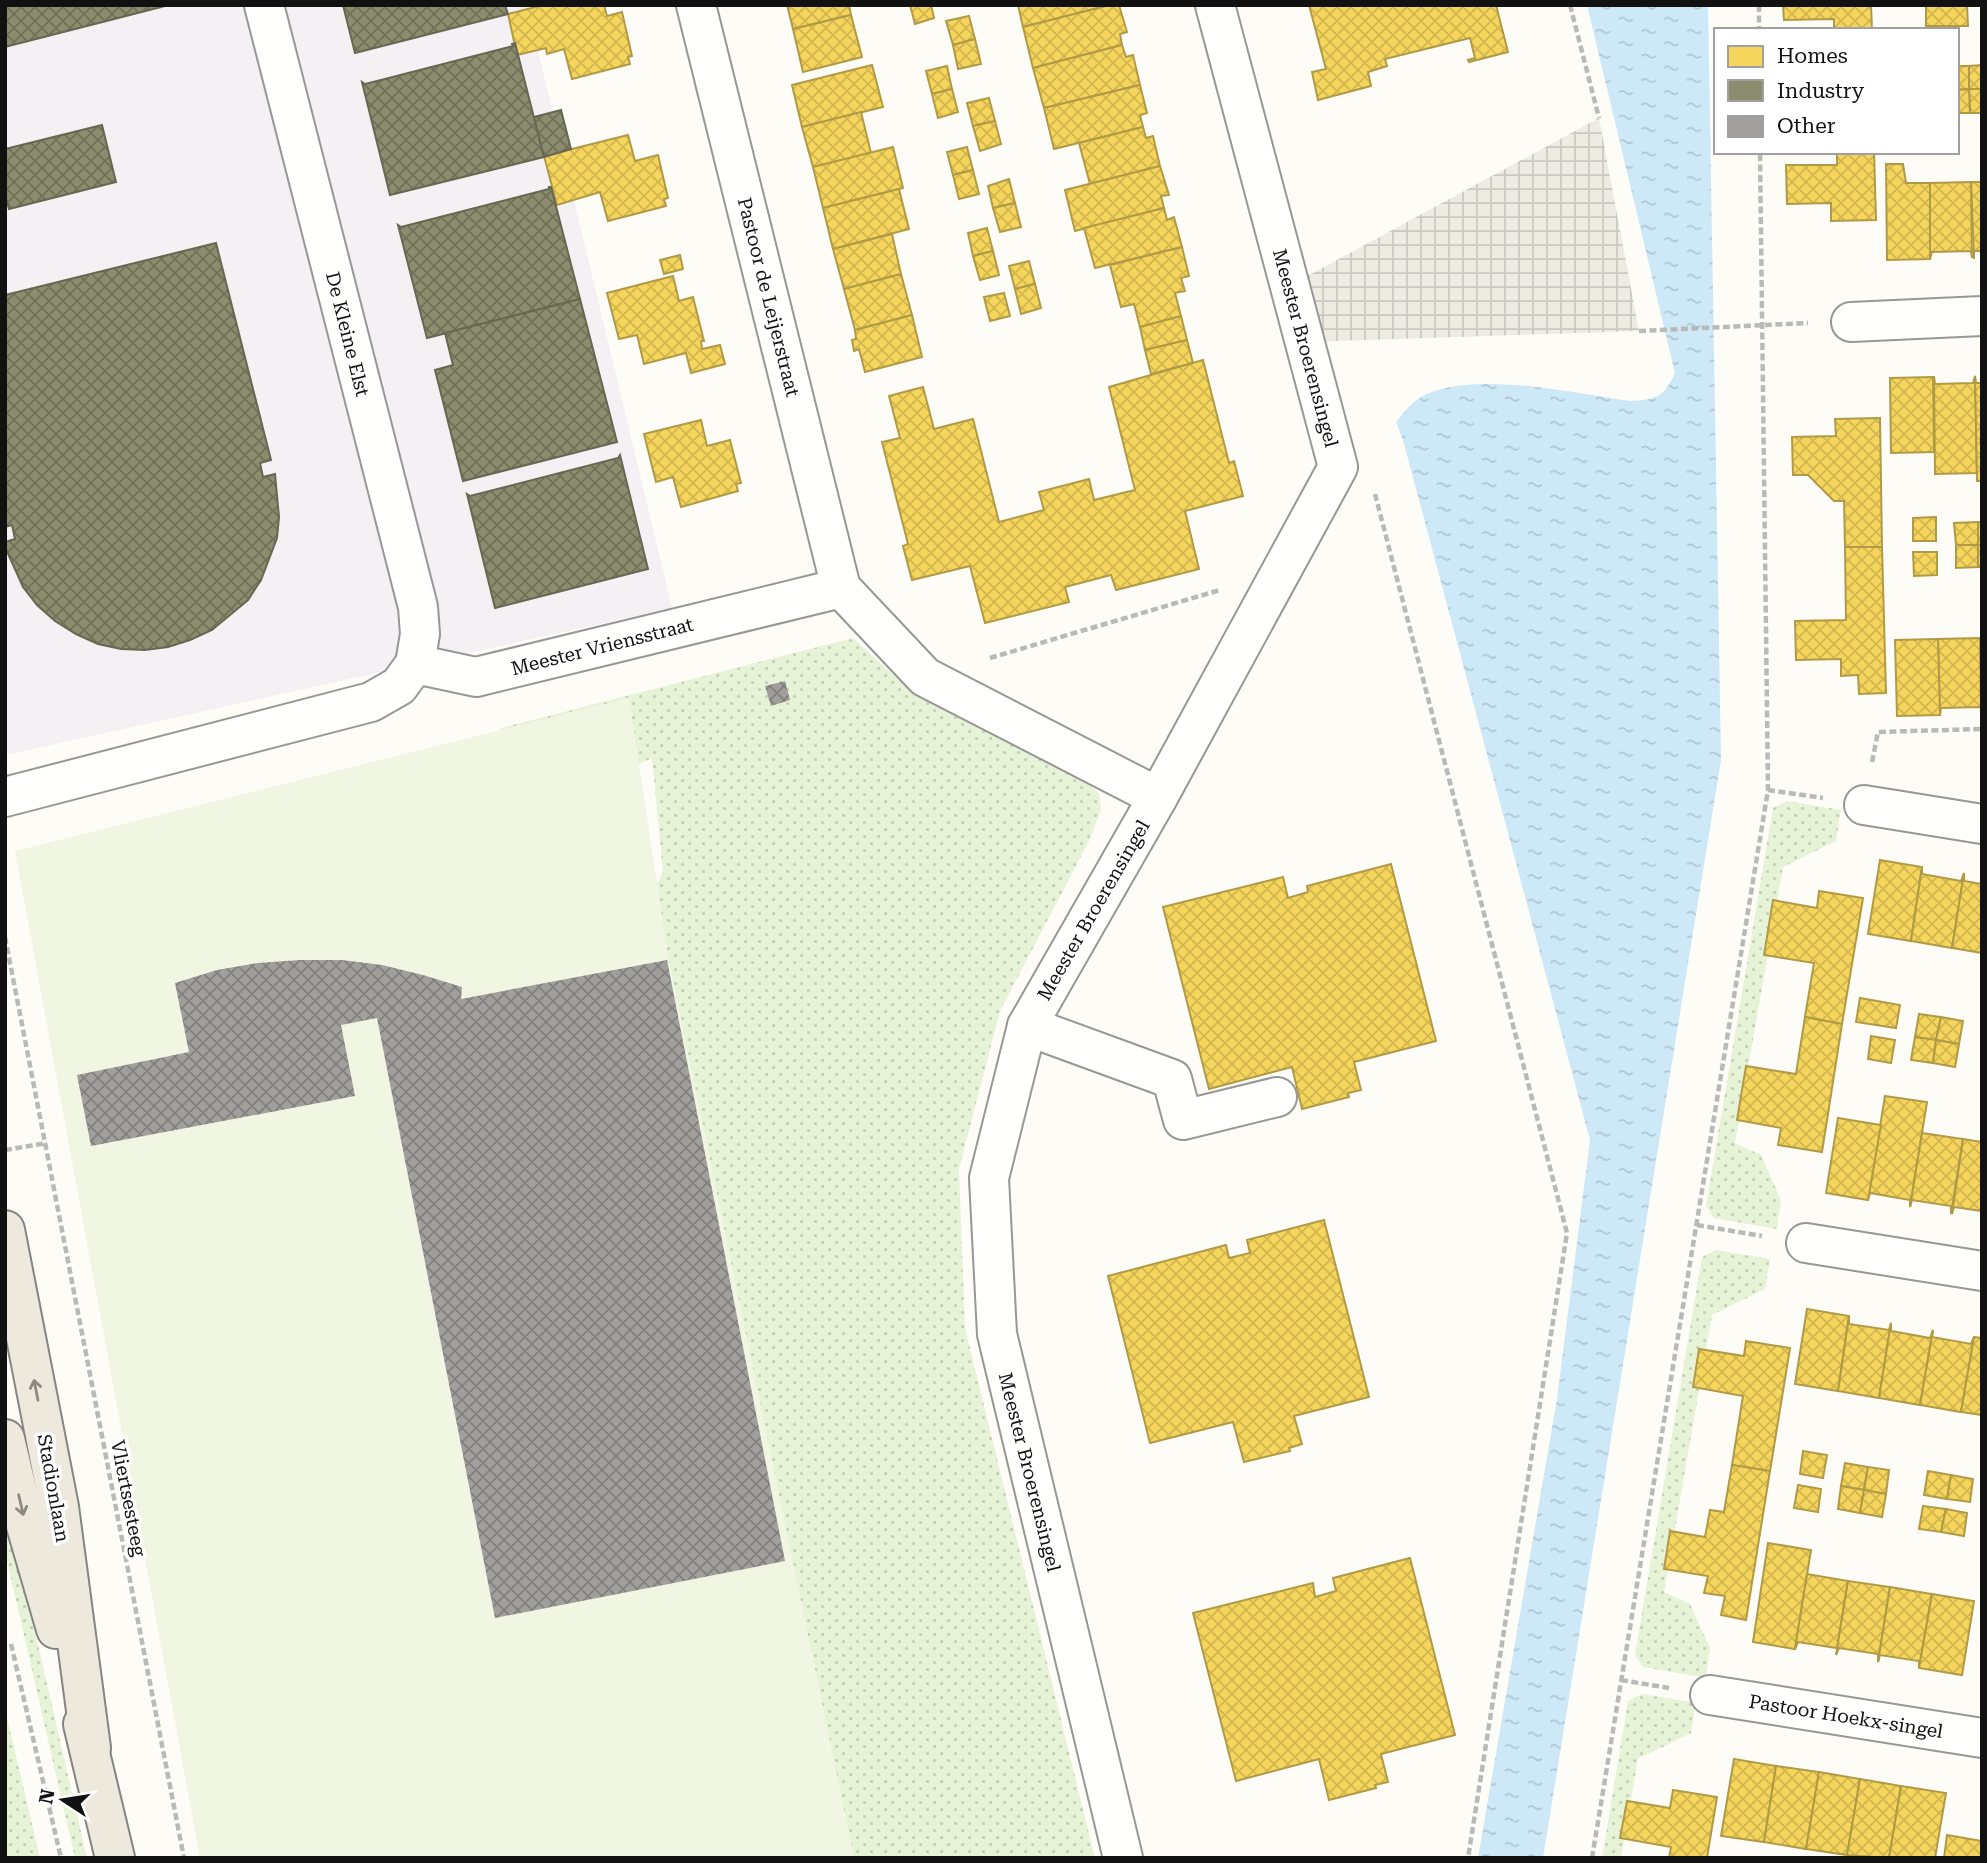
<svg xmlns="http://www.w3.org/2000/svg" width="1987" height="1863" font-family="'Roboto Serif',serif">
	<style>
		.industrial { fill: #f5f0f3 }
		.grass { fill: url(#grass-dots) }
		.pitch { fill: #f0f6e1 }
		.plaza { fill: url(#plaza-grid) }
		.water { fill: url(#water-ripples) }
		.homes { fill: url(#homes-cross-hatch); stroke: #b19a46; stroke-width: 2 }
		.industry { fill: url(#industry-cross-hatch); stroke: #676752; stroke-width: 2 }
		.building { fill: url(#building-cross-hatch) }
		.lines { fill: none; stroke-linecap: round; stroke-linejoin: round }
		.minor-casing { stroke: #979795; stroke-width: 42 }
		.major-casing { stroke: #858482; stroke-width: 42 }
		.path { stroke: #b9b9b8; stroke-width: 4.5; stroke-dasharray: 7 3.5; stroke-linecap: butt }
		.minor { stroke: #fffffe; stroke-width: 38 }
		.major { stroke: #ede9dc; stroke-width: 38 }
		.oneway { stroke: #8a8881 }
		.labels { text-anchor: middle; stroke-width: 7; stroke-linejoin: round; paint-order: stroke }
		.street-label { font-size: 19px; fill: #111; stroke: #fff }
	</style>
	<defs>
		<pattern id="grass-dots" width="8" height="8" patternUnits="userSpaceOnUse" patternTransform="scale(1.75)"><rect width="8" height="8" fill="#e7f3d7"/><path d="M2 2h.1M6 6h.1" fill="none" stroke="#c5cfb8" stroke-width="1.8" stroke-linecap="round"/></pattern>
		<pattern id="plaza-grid" width="8" height="8" patternUnits="userSpaceOnUse" patternTransform="scale(1.75)"><rect width="8" height="8" fill="#edebe2"/><path d="M0 4h8M4 0v8" fill="none" stroke="#cac8c1"/></pattern>
		<pattern id="water-ripples" width="26" height="14" patternUnits="userSpaceOnUse" patternTransform="scale(1.75)"><rect width="26" height="14" fill="#cde8f7"/><path d="M2 4q2-2 4 0t4 0M15 11q2-2 4 0t4 0" fill="none" stroke="#afc6d3"/></pattern>
		<pattern id="homes-cross-hatch" width="8" height="8" patternUnits="userSpaceOnUse" patternTransform="scale(1.75)"><rect width="8" height="8" fill="#f6d55c"/><path d="M0 0l8 8M0 8l8-8" fill="none" stroke="#d2b64f"/></pattern>
		<pattern id="industry-cross-hatch" width="8" height="8" patternUnits="userSpaceOnUse" patternTransform="scale(1.75)"><rect width="8" height="8" fill="#8c8c6e"/><path d="M0 0l8 8M0 8l8-8" fill="none" stroke="#717159"/></pattern>
		<pattern id="building-cross-hatch" width="8" height="8" patternUnits="userSpaceOnUse" patternTransform="scale(1.75)"><rect width="8" height="8" fill="#a19f9c"/><path d="M0 0l8 8M0 8l8-8" fill="none" stroke="#82807e"/></pattern>
	</defs>
	<rect width="100%" height="100%" fill="#fdfcf7"/>
	<!-- industrial -->
	<polygon class="industrial" points="5,5 527,5 672,608 5,755"/>
	<!-- grass -->
	<g class="grass">
		<polygon points="853,638 910,690 1084,778 1099,794 1101,810 1089,841 1000,1011 959,1169 965,1328 1095,1858 851,1858 786,1561 655,889 663,871 652,758 626,770 499,759 501,728"/>
		<polygon points="1787,801 1841,810 1836,841 1783,867 1735,1143 1761,1155 1781,1200 1777,1229 1714,1218 1706,1206 1773,808"/>
		<polygon points="1716,1250 1770,1259 1765,1289 1712,1315 1664,1592 1690,1604 1710,1648 1706,1678 1643,1667 1635,1655 1702,1257"/>
		<polygon points="5,1501 87,1858 75,1858 5,1552"/>
		<polygon points="1642,1694 1696,1703 1691,1733 1638,1759 1621,1858 1602,1858 1628,1701"/>
		<polygon points="5,1709 40,1858 5,1858"/>
	</g>
	<!-- pitch -->
	<polygon class="pitch" points="629,698 668,956 854,1858 200,1858 15,851"/>
	<!-- plaza -->
	<polygon class="plaza" points="1599,118 1639,331 1305,342 1289,286"/>
	<!-- water -->
	<path class="water" d="M1587,5H1708L1721,760L1543,1858H1478L1557,1399L1590,1140L1403,440L1396,422C1402,415 1408,407 1414,402C1459,366 1576,394 1630,401C1656,400 1664,397 1675,373Z"/>
	<!-- homes -->
	<g class="homes">
		<polygon points="604,5 607,16 622,12 632,56 628,57 630,64 572,79 564,49 547,54 546,48 517,55 508,14 543,5"/>
		<polygon points="787,5 849,5 851,15 793,29"/>
		<polygon points="910,5 931,5 934,18 915,24"/>
		<polygon points="1018,5 1110,5 1023,27"/>
		<polygon points="1110,5 1119,5 1127,32 1120,34 1122,45 1033,68 1023,27"/>
		<polygon points="1309,5 1496,5 1508,52 1469,62 1468,60 1475,58 1470,38 1385,59 1387,66 1368,72 1371,86 1318,100 1312,72 1326,69"/>
		<polygon points="1783,5 1871,5 1872,30 1834,30 1834,19 1784,20"/>
		<polygon points="1926,5 1967,5 1968,26 1926,26"/>
		<polygon points="851,15 862,57 803,72 793,29"/>
		<polygon points="969,16 975,39 953,45 946,21"/>
		<polygon points="975,39 981,64 958,69 953,45"/>
		<polygon points="1122,45 1126,57 1133,55 1140,85 1044,108 1033,68"/>
		<polygon points="872,65 883,107 802,127 792,85"/>
		<polygon points="1982,65 1982,89 1969,89 1969,66"/>
		<polygon points="947,66 952,89 932,94 926,71"/>
		<polygon points="1957,66 1969,66 1969,89 1957,90"/>
		<polygon points="1140,85 1147,113 1140,115 1143,127 1054,149 1044,108"/>
		<polygon points="952,89 958,112 938,118 932,94"/>
		<polygon points="1969,89 1982,89 1982,113 1970,113"/>
		<polygon points="1969,89 1970,113 1957,113 1957,90"/>
		<polygon points="989,98 995,121 973,126 967,103"/>
		<polygon points="861,112 871,153 813,167 802,127"/>
		<polygon points="995,121 1001,144 980,151 973,126"/>
		<polygon points="1143,127 1146,138 1153,136 1160,166 1090,184 1079,143"/>
		<polygon points="628,135 635,161 658,155 668,198 664,199 666,206 608,221 600,192 557,205 544,156"/>
		<polygon points="893,147 903,188 823,208 813,167"/>
		<polygon points="967,147 973,170 953,175 947,152"/>
		<polygon points="1837,152 1874,152 1876,220 1831,221 1831,203 1787,204 1786,165 1837,165"/>
		<polygon points="1886,164 1903,164 1906,183 1930,183 1930,259 1887,260"/>
		<polygon points="1160,166 1169,195 1161,196 1164,208 1075,231 1065,190"/>
		<polygon points="973,170 979,194 959,199 953,175"/>
		<polygon points="1009,179 1015,203 993,208 988,186"/>
		<polygon points="1971,182 1982,182 1982,251 1974,251 1974,259"/>
		<polygon points="1971,182 1972,258 1971,251 1932,252 1930,259 1930,183"/>
		<polygon points="899,189 909,229 833,249 823,208"/>
		<polygon points="1015,203 1021,227 1000,232 993,208"/>
		<polygon points="1164,208 1167,220 1174,217 1182,247 1095,268 1084,228"/>
		<polygon points="987,228 993,251 973,256 968,233"/>
		<polygon points="892,234 901,274 844,289 833,249"/>
		<polygon points="1182,247 1189,276 1181,278 1185,291 1175,293 1181,316 1140,327 1134,304 1121,307 1110,265"/>
		<polygon points="993,251 999,275 980,280 973,256"/>
		<polygon points="680,255 683,269 664,274 660,260"/>
		<polygon points="1029,261 1035,284 1015,289 1009,266"/>
		<polygon points="901,274 912,315 855,330 844,289"/>
		<polygon points="673,276 679,301 693,297 704,341 701,341 702,349 720,345 725,364 691,373 686,353 644,364 637,335 619,339 607,293"/>
		<polygon points="1035,284 1041,308 1021,314 1015,289"/>
		<polygon points="1004,293 1010,316 990,321 984,297"/>
		<polygon points="912,315 922,357 865,372 859,349 854,351 852,340 856,339 855,330"/>
		<polygon points="1181,316 1187,340 1145,350 1140,327"/>
		<polygon points="1187,340 1193,363 1151,374 1145,350"/>
		<polygon points="1203,360 1229,463 1234,461 1243,496 1185,511 1199,569 1116,590 1111,575 1065,587 1069,602 985,623 970,566 912,580 903,546 908,544 882,442 900,438 889,396 923,387 934,429 973,419 999,522 1044,510 1039,492 1089,479 1094,500 1135,490 1109,387"/>
		<polygon points="1934,376 1935,384 1973,383 1975,376 1977,473 1935,474"/>
		<polygon points="1975,376 1976,383 1982,383 1982,481 1977,481"/>
		<polygon points="1933,377 1934,452 1891,453 1890,378"/>
		<polygon points="1880,418 1882,547 1845,547 1844,501 1834,501 1808,475 1793,475 1792,437 1836,436 1835,419"/>
		<polygon points="701,420 707,446 730,440 741,483 736,484 738,491 681,507 673,477 656,482 644,434"/>
		<polygon points="1936,517 1936,541 1913,541 1913,518"/>
		<polygon points="1978,522 1978,545 1956,545 1954,523"/>
		<rect x="1978" y="522" width="4" height="23"/>
		<polygon points="1956,545 1978,545 1978,567 1956,568"/>
		<rect x="1978" y="545" width="4" height="22"/>
		<polygon points="1845,547 1882,547 1886,693 1859,694 1858,675 1841,676 1841,659 1796,660 1795,621 1846,620"/>
		<polygon points="1913,552 1937,552 1937,575 1914,576"/>
		<polygon points="1980,638 1982,638 1981,714"/>
		<polygon points="1980,638 1981,714 1981,707 1941,708 1940,715 1938,639"/>
		<polygon points="1938,639 1940,715 1897,716 1895,640"/>
		<polygon points="1880,860 1922,867 1911,941 1868,934"/>
		<polygon points="1391,864 1436,1041 1354,1062 1361,1090 1348,1093 1349,1097 1302,1109 1292,1067 1209,1089 1163,907 1283,877 1288,898 1308,892 1307,886"/>
		<polygon points="1922,867 1922,874 1961,881 1964,873 1952,948 1911,941"/>
		<polygon points="1964,873 1964,881 1982,884 1982,953 1952,948"/>
		<polygon points="1819,891 1863,898 1842,1024 1805,1017 1814,963 1764,955 1773,900 1817,908"/>
		<polygon points="1860,998 1900,1005 1896,1028 1856,1022"/>
		<polygon points="1919,1014 1941,1017 1936,1040 1915,1037"/>
		<polygon points="1805,1017 1842,1024 1822,1152 1778,1145 1781,1128 1737,1120 1746,1066 1796,1074"/>
		<polygon points="1941,1017 1963,1021 1959,1044 1936,1040"/>
		<polygon points="1871,1036 1895,1040 1891,1063 1868,1059"/>
		<polygon points="1915,1037 1936,1040 1933,1063 1911,1060"/>
		<polygon points="1936,1040 1959,1044 1955,1067 1933,1063"/>
		<polygon points="1885,1096 1927,1102 1910,1207 1910,1200 1870,1193 1868,1200"/>
		<polygon points="1838,1118 1881,1125 1868,1200 1826,1193"/>
		<polygon points="1922,1133 1963,1139 1951,1214 1951,1206 1912,1200 1910,1207"/>
		<polygon points="1963,1139 1982,1142 1982,1211 1954,1207 1952,1214"/>
		<polygon points="1324,1220 1369,1397 1294,1416 1302,1444 1289,1448 1290,1451 1244,1462 1233,1422 1150,1443 1108,1276 1226,1245 1229,1258 1250,1253 1247,1240"/>
		<polygon points="1807,1309 1849,1316 1838,1391 1795,1384"/>
		<polygon points="1849,1316 1849,1324 1889,1330 1891,1323 1879,1398 1838,1391"/>
		<polygon points="1891,1323 1891,1331 1930,1338 1933,1330 1920,1405 1879,1398"/>
		<polygon points="1933,1330 1932,1337 1971,1344 1974,1337 1961,1412 1920,1405"/>
		<polygon points="1974,1337 1982,1338 1982,1415 1961,1412"/>
		<polygon points="1746,1341 1790,1348 1770,1471 1732,1465 1743,1396 1693,1387 1699,1349 1744,1356"/>
		<polygon points="1803,1451 1827,1455 1823,1478 1800,1474"/>
		<polygon points="1845,1463 1868,1467 1864,1490 1841,1486"/>
		<polygon points="1732,1465 1770,1471 1746,1620 1721,1615 1725,1596 1704,1593 1708,1576 1664,1569 1670,1531 1705,1537 1710,1510 1724,1512"/>
		<polygon points="1868,1467 1889,1470 1886,1494 1864,1490"/>
		<polygon points="1928,1471 1951,1475 1947,1499 1924,1495"/>
		<polygon points="1951,1475 1973,1479 1970,1502 1947,1499"/>
		<polygon points="1798,1485 1821,1489 1818,1512 1794,1508"/>
		<polygon points="1841,1486 1864,1490 1860,1513 1838,1509"/>
		<polygon points="1864,1490 1886,1494 1882,1517 1860,1513"/>
		<polygon points="1923,1506 1946,1509 1941,1532 1919,1529"/>
		<polygon points="1946,1509 1967,1513 1964,1536 1941,1532"/>
		<polygon points="1768,1543 1811,1550 1795,1649 1753,1642"/>
		<polygon points="1410,1558 1455,1735 1381,1754 1388,1782 1375,1785 1376,1788 1329,1800 1319,1759 1236,1781 1193,1613 1313,1583 1315,1597 1336,1591 1333,1578"/>
		<polygon points="1807,1574 1848,1581 1837,1648 1798,1642 1795,1649"/>
		<polygon points="1848,1581 1890,1587 1878,1662 1878,1654 1839,1648 1836,1655"/>
		<polygon points="1890,1587 1932,1594 1919,1668 1919,1661 1880,1655 1878,1662"/>
		<polygon points="1932,1594 1974,1601 1962,1675 1919,1668"/>
		<polygon points="1734,1759 1776,1766 1764,1842 1721,1836"/>
		<polygon points="1776,1766 1819,1772 1806,1849 1764,1842"/>
		<polygon points="1819,1772 1860,1779 1847,1855 1806,1849"/>
		<polygon points="1860,1779 1901,1786 1889,1858 1847,1855"/>
		<polygon points="1901,1786 1946,1793 1935,1858 1889,1858"/>
		<polygon points="1673,1790 1717,1797 1707,1858 1669,1858 1671,1847 1620,1838 1627,1801 1670,1808"/>
		<polygon points="1947,1835 1982,1841 1982,1858 1944,1858"/>
	</g>
	<!-- industry -->
	<g class="industry">
		<polygon points="5,5 169,5 5,47"/>
		<polygon points="343,5 505,5 508,14 355,53"/>
		<polygon points="515,43 544,157 390,195 362,82 365,84 381,80 513,46 512,44"/>
		<polygon points="561,110 571,149 544,157 534,117"/>
		<polygon points="102,125 116,182 9,209 5,195 5,149"/>
		<polygon points="549,187 551,187 580,299 427,338 398,225 401,227 549,189"/>
		<polygon points="216,243 271,460 260,463 263,477 275,474 279,517 277,538 261,580 248,600 212,630 190,640 168,647 145,650 121,649 98,644 76,634 55,621 37,605 23,587 5,547 5,542 15,539 12,525 5,527 5,295"/>
		<polygon points="580,299 617,442 463,481 435,370 453,365 445,333"/>
		<polygon points="620,455 648,569 495,608 467,494 470,496 618,458"/>
	</g>
	<!-- building -->
	<g class="building">
		<polygon points="785,681 790,700 771,706 765,686"/>
		<polygon points="300,960 342,960 382,965 423,975 462,987 461,999 667,960 785,1561 495,1618 377,1018 341,1025 355,1096 91,1146 77,1075 189,1052 175,983 217,970 258,963"/>
	</g>
	<g class="lines">
		<defs>
			<g id="minor">
				<polyline points="264,5 418,607 420,634 415,664"/>
				<polyline points="696,5 841,588 925,677 1158,797"/>
				<polyline points="1851,322 1982,316"/>
				<polyline points="5,797 371,702 399,686 415,664 476,677 841,588"/>
				<polyline points="1864,805 1982,824"/>
				<polyline points="1027,1026 1172,1079 1183,1120 1277,1097"/>
				<polyline points="1806,1243 1982,1271"/>
				<polyline points="1710,1695 1982,1738"/>
				<polyline points="1123,1858 997,1334 989,1178 1027,1026 1158,797 1338,467 1215,5"/>
			</g>
			<g id="major">
				<polyline points="5,1230 59,1507 91,1748"/>
				<polyline points="5,1439 24,1519 56,1629"/>
				<polyline points="83,1724 115,1858"/>
			</g>
		</defs>
		<!-- minor casing -->
		<use href="#minor" class="minor-casing"/>
		<!-- major casing -->
		<use href="#major" class="major-casing"/>
		<!-- path -->
		<g class="path">
			<polyline points="1570,5 1599,118"/>
			<polyline points="1759,5 1759,30"/>
			<polyline points="1639,331 1808,323"/>
			<polyline points="1375,494 1567,1233 1468,1858"/>
			<polyline points="990,658 1220,590"/>
			<polyline points="1872,762 1878,732 1982,729"/>
			<polyline points="1768,790 1823,798"/>
			<polyline points="5,937 184,1858"/>
			<polyline points="5,1150 47,1143"/>
			<polyline points="1697,1225 1762,1236"/>
			<polyline points="11,1644 61,1858"/>
			<polyline points="1621,1680 1669,1688"/>
			<polyline points="1592,1858 1768,790 1760,152"/>
		</g>
		<!-- minor -->
		<use href="#minor" class="minor"/>
		<!-- major -->
		<use href="#major" class="major"/>
	</g>
	<!-- one-way arrows -->
	<defs><path id="oneway-shaft" d="M-6 0H5M1.5-3L5.5 0L1.5 3" fill="none" stroke-width="1.6" stroke-linecap="round" stroke-linejoin="round" transform="scale(1.75)"/></defs>
	<g class="oneway">
		<use href="#oneway-shaft" transform="translate(36 1390) rotate(-101)"/>
		<use href="#oneway-shaft" transform="translate(21 1505) rotate(77)"/>
	</g>
	<g class="labels">
		<!-- street labels -->
		<g class="street-label">
			<text transform="translate(769 297) rotate(76)" y="7">Pastoor de Leijerstraat</text>
			<text transform="translate(348 334) rotate(76)" y="7">De Kleine Elst</text>
			<text transform="translate(1306 348) rotate(75)" y="7">Meester Broerensingel</text>
			<text transform="translate(602 646) rotate(-14)" y="7">Meester Vriensstraat</text>
			<text transform="translate(1093 910) rotate(-60)" y="7">Meester Broerensingel</text>
			<text transform="translate(1030 1472) rotate(76)" y="7">Meester Broerensingel</text>
			<text transform="translate(54 1488) rotate(80)" y="7">Stadionlaan</text>
			<text transform="translate(129 1498) rotate(79)" y="7">Vliertsesteeg</text>
			<text transform="translate(1846 1716) rotate(9)" y="7">Pastoor Hoekx-singel</text>
		</g>
	</g>
	<!-- border -->
	<rect width="1987" height="1863" fill="none" stroke="#111111" stroke-width="14"/>
	<!-- legend -->
	<rect x="1714" y="28" width="245" height="126" fill="#ffffff" stroke="#a0a0a0" stroke-width="2"/>
	<rect x="1728" y="46" width="35" height="21" fill="#f6d55c" stroke="#a0a0a0" stroke-width="2"/>
	<text x="1777" y="63" font-size="21" fill="#111111">Homes</text>
	<rect x="1728" y="80" width="35" height="21" fill="#8c8c6e" stroke="#a0a0a0" stroke-width="2"/>
	<text x="1777" y="98" font-size="21" fill="#111111">Industry</text>
	<rect x="1728" y="116" width="35" height="21" fill="#a19f9c" stroke="#a0a0a0" stroke-width="2"/>
	<text x="1777" y="133" font-size="21" fill="#111111">Other</text>
	<!-- north arrow -->
	<g transform="translate(63 1800) rotate(282)" stroke="#ffffff" stroke-width="5" paint-order="stroke">
	<path d="M0-5L12 26L0 18L-12 26Z" fill="#111111"/>
	<text y="-10" font-size="19" font-weight="bold" text-anchor="middle" fill="#111111">N</text>
	</g>
</svg>
